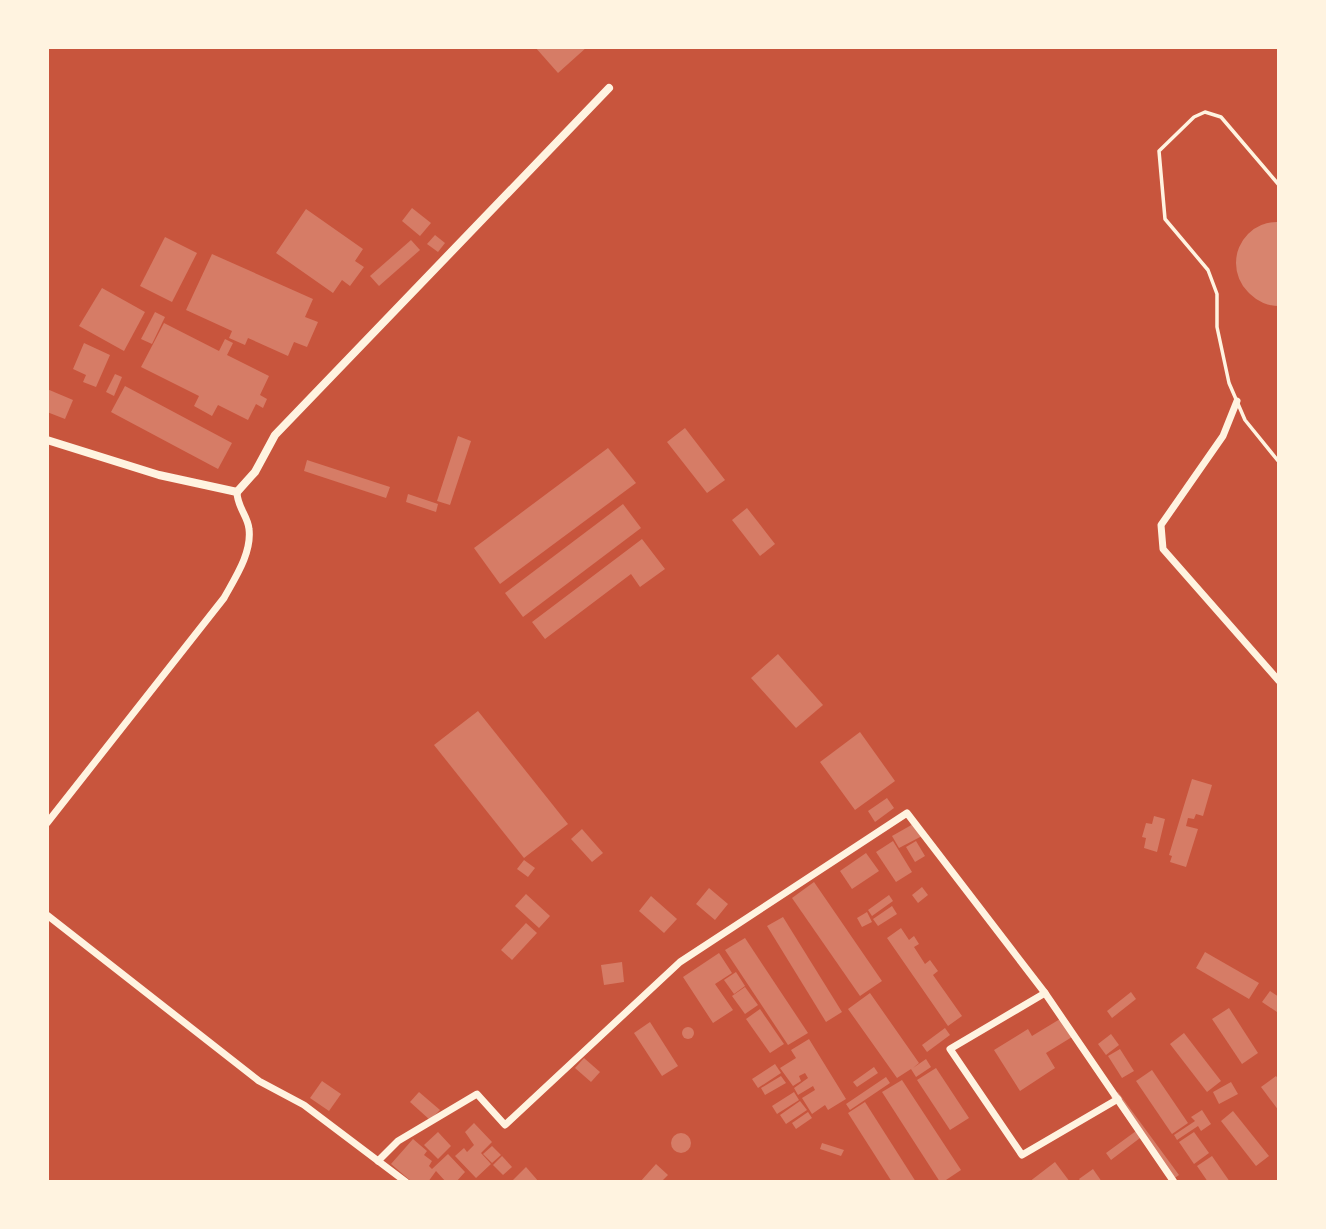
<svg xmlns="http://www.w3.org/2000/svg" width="1326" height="1229" font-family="'Public Sans',sans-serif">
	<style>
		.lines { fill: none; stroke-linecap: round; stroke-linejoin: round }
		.runway { stroke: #d8846e; stroke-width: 82 }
		.building { fill: #d67c66 }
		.service { stroke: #fff3e0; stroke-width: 3.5 }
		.minor { stroke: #fff3e0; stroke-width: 7 }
		.tertiary { stroke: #fff3e0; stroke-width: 8 }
	</style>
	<rect width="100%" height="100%" fill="#c8553d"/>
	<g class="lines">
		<!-- runway -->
		<polyline class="runway" points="1277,263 1279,265"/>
	</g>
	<!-- building -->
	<g class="building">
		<polygon points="535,47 587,47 558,73"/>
		<polygon points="412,208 431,223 420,236 402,221"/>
		<polygon points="306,209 363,249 355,261 364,267 350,286 342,280 333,293 276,253"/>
		<polygon points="435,235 445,243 438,252 427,244"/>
		<polygon points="165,237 197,253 172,302 140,286"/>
		<polygon points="411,240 420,250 379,286 370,276"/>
		<polygon points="212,254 313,299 305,317 318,322 307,347 294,342 288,356 248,338 245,345 229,338 232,331 186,310"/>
		<polygon points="102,288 145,312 124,351 79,326"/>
		<polygon points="155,312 165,317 152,344 141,339"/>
		<polygon points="164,323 219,351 225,339 233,343 227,355 269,376 260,395 267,399 263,408 256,404 248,420 218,405 212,416 194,406 199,396 141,367"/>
		<polygon points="84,343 110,355 96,387 83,382 86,375 73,369"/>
		<polygon points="115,374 122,377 114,396 106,392"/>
		<polygon points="125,386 232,443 218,469 111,412"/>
		<polygon points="47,389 73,400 65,419 47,412"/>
		<polygon points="685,428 725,480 707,493 667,442"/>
		<polygon points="458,436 471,441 450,505 437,501"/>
		<polygon points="608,448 636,483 500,584 474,548"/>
		<polygon points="307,460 390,487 386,498 304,471"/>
		<polygon points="408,494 438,504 436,512 406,502"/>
		<polygon points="623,504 641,528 523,617 505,593"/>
		<polygon points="747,508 775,544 760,556 732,520"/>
		<polygon points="642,539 665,569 640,587 631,574 545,639 532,622"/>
		<polygon points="778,654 823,705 796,728 751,678"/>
		<polygon points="478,711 568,824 524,858 434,745"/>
		<polygon points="860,732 895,781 855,810 820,762"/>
		<polygon points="1192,779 1212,785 1203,816 1196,814 1194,819 1188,818 1186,826 1198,829 1186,867 1170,862 1172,856 1169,855"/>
		<polygon points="887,798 894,808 875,822 868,811"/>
		<polygon points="1154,816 1165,819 1157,852 1144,848 1146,838 1142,837 1146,823 1152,824"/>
		<polygon points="915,823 922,836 899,848 892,836"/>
		<polygon points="582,829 603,853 592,862 571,839"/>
		<polygon points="893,841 912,872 896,882 876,852"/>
		<polygon points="916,841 925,856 915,862 906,847"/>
		<polygon points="866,853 879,871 852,889 840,871"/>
		<polygon points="524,860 535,868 528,877 517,869"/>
		<polygon points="814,882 882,981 860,996 792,898"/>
		<polygon points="922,887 928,895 918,903 912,895"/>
		<polygon points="709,888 728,904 715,920 696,904"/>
		<polygon points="526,894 550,916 539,928 515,906"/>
		<polygon points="889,895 893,901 872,916 868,910"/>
		<polygon points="651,896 677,919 664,933 639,911"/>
		<polygon points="892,906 897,914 878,926 873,919"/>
		<polygon points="867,912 872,922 862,927 857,918"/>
		<polygon points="783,917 842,1012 826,1022 767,926"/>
		<polygon points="526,923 537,933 512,960 501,950"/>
		<polygon points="901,928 909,940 914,936 919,944 914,947 925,964 930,960 938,971 933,975 962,1016 948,1026 887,938"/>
		<polygon points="745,938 808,1033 788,1045 725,950"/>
		<polygon points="1205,952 1259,983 1249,999 1196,968"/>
		<polygon points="719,953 732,973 715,984 733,1010 713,1023 683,977"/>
		<polygon points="622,962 624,982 604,985 601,965"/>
		<polygon points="736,972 745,986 734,994 724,980"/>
		<polygon points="745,987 758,1005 745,1014 732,996"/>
		<polygon points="1270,991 1279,997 1277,1012 1262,1002"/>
		<polygon points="1131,992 1136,999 1112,1018 1107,1011"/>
		<polygon points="870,993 919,1063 913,1068 926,1059 931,1067 916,1077 911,1069 897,1078 848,1009"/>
		<polygon points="1229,1008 1258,1053 1242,1064 1212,1019"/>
		<polygon points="760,1009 784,1044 770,1053 746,1019"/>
		<polygon points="1060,1019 1072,1037 1046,1053 1055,1068 1020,1091 994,1050 1028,1029 1032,1036"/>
		<polygon points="650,1022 678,1066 662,1076 634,1033"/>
		<circle cx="688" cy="1033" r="6"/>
		<polygon points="945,1028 950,1035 927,1052 922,1045"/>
		<polygon points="1184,1033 1221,1081 1207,1092 1170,1044"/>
		<polygon points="1111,1034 1119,1045 1106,1055 1098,1044"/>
		<polygon points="809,1039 846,1099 828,1110 825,1105 812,1114 802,1098 815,1090 813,1086 798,1095 794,1088 808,1078 805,1073 799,1076 801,1081 793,1086 780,1068 796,1058 791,1050"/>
		<polygon points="1120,1049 1134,1071 1122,1078 1108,1056"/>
		<polygon points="584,1058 600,1072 591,1082 575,1068"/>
		<polygon points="775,1064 781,1073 758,1088 752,1079"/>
		<polygon points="874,1067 878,1073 857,1087 853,1082"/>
		<polygon points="936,1068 969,1118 950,1130 917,1080"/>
		<polygon points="1152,1070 1188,1123 1172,1134 1136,1081"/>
		<polygon points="781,1076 786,1083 765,1095 761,1088"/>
		<polygon points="1276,1076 1279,1080 1279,1111 1261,1087"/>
		<polygon points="886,1077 890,1083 850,1110 846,1104"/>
		<polygon points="902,1080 961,1170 943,1182 940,1182 882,1092"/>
		<polygon points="322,1081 341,1094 329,1111 310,1098"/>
		<polygon points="1231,1082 1238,1094 1219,1104 1213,1092"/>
		<polygon points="419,1092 440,1110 430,1120 410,1102"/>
		<polygon points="794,1092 799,1100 777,1114 772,1106"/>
		<polygon points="1118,1092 1179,1175 1172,1180 1140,1138 1111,1160 1106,1153 1136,1131 1111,1097"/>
		<polygon points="800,1101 807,1110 786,1124 780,1115"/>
		<polygon points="865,1102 916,1182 892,1182 848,1113"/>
		<polygon points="1202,1110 1211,1124 1201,1131 1198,1126 1177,1140 1174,1135 1195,1121 1191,1117"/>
		<polygon points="1233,1111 1269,1156 1256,1166 1221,1121"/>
		<polygon points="808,1112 812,1118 796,1129 792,1123"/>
		<polygon points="474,1123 492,1142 481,1153 491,1164 476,1178 455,1156 464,1148 467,1152 474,1145 465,1132"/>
		<polygon points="438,1132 451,1146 438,1159 424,1145"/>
		<polygon points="1194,1132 1209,1153 1194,1164 1179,1142"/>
		<circle cx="681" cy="1143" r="10"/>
		<polygon points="413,1139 427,1151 424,1155 432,1161 429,1166 432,1169 448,1154 465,1172 456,1182 446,1182 436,1171 428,1182 412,1182 391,1164"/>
		<polygon points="822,1143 844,1150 841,1156 820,1149"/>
		<polygon points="492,1146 501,1155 492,1163 483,1154"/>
		<polygon points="502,1156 512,1167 503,1175 493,1165"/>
		<polygon points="1212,1156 1230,1182 1208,1182 1197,1166"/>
		<polygon points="1055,1162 1070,1182 1029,1182"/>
		<polygon points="656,1164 668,1175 661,1182 640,1182"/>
		<polygon points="526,1167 539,1182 511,1182"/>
		<polygon points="1093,1169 1102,1182 1081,1182 1079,1179"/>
	</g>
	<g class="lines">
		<!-- service -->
		<polyline class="service" points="1279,185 1221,117 1205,112 1194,117 1159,151 1165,219 1208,270 1217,294 1217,327 1229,383 1245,420 1279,462"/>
		<!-- minor -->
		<g class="minor">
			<polyline points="1237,401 1223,436 1161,525 1163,549 1279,681"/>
			<path d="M47,823L224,598C235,578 252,553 249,529C248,516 237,507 237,492"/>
			<polyline points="47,915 259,1081 304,1105 406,1182"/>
			<polyline points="1045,993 950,1049 1022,1155 1118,1099"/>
			<polyline points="378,1161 398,1141 477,1094 505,1125 680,962 907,813 1045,993 1174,1182"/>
		</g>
		<!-- tertiary -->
		<polyline class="tertiary" points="47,440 159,475 237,492 255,472 275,435 609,88"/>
	</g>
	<!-- border -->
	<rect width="1326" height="1229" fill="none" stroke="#fff3e0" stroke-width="98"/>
</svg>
